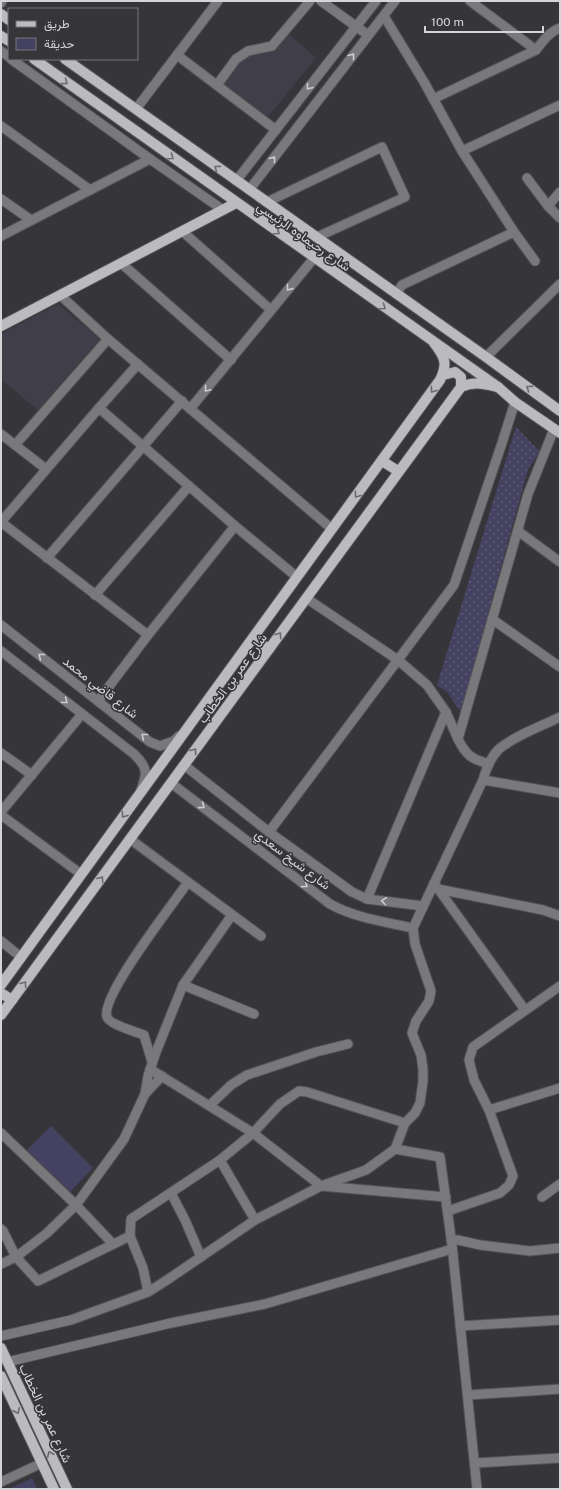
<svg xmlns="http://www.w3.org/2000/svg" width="561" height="1490" font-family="'Public Sans',Vazirmatn,sans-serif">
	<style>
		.built { fill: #403f49 }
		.grass { fill: url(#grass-dots) }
		.green { fill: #454161 }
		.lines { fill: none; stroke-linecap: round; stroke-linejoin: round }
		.minor-casing { stroke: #535356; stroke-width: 11 }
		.major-casing { stroke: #535356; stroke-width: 12 }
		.minor { stroke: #79797b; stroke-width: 9 }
		.major { stroke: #bbbbbf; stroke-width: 10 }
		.oneway { stroke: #cccccf }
		.oneway2 { stroke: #6b6b6f }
		.labels { text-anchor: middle; stroke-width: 3; stroke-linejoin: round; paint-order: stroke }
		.street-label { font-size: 13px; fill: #d5d5d8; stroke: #36363a }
	</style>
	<defs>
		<pattern id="grass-dots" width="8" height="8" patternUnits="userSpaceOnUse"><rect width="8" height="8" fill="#454161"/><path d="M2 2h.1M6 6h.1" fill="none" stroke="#5f5c77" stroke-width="1.8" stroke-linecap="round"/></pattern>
	</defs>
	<rect width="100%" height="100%" fill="#36363a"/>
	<!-- built -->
	<g class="built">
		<polygon points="289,34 316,58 267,118 221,84 239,61 248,55 275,51"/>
		<polygon points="58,304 100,339 38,410 1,379 1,334"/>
	</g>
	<!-- grass -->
	<polygon class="grass" points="516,427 540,452 528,469 461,712 447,692 437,685"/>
	<!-- green -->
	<g class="green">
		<polygon points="51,1126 93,1168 69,1193 27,1150"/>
		<polygon points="32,1478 37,1489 9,1489"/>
	</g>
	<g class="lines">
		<defs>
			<g id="minor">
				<polyline points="321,1 368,35"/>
				<polyline points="470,1 536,50"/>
				<polyline points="1,3 2,1"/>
				<polyline points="384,16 424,82 462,151 514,232 535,261"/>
				<polyline points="1,51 9,57"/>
				<polyline points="177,55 276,130"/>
				<polyline points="11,59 150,159 223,210"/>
				<polyline points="217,85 236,59 248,51 272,46 310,1"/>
				<path d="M433,99L536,50C543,41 549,32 560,28"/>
				<polyline points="136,109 218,1"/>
				<polyline points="1,126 90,190"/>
				<polyline points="462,151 560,105"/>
				<polyline points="527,178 548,206 560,218"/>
				<polyline points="236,181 376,1"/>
				<polyline points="249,190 395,1"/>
				<polyline points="1,199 31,220"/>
				<polyline points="267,202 382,147 405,197 317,237"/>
				<polyline points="548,206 560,192"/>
				<polyline points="182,231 271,310"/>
				<polyline points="1,236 150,159"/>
				<polyline points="121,263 231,360"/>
				<polyline points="396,294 402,285 514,232"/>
				<polyline points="60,295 108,339 332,529"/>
				<polyline points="486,357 560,284"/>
				<polyline points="99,408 138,364"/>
				<polyline points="190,409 314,258"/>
				<polyline points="1,434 46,469"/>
				<polyline points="15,445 108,339"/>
				<polyline points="1,522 99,408 235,526 297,577"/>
				<polyline points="1,522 148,635"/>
				<polyline points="518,531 560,562"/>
				<polyline points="47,558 182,401"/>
				<polyline points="95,595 189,486"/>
				<polyline points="306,598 398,660 427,685 446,712 458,739"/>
				<polyline points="492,619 560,667"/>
				<polyline points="1,625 150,742 160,746 174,741 179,736"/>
				<path d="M1,651L134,754C147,767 148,772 141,790"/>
				<polyline points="98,701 148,635 235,526"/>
				<polyline points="1,753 32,775"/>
				<path d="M489,764C471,759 466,755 458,739L528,494L554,429"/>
				<polyline points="184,765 269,832 352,892 367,899 423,906"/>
				<polyline points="483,780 560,793"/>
				<path d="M171,783L330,904C355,918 386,922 413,928"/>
				<polyline points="1,812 82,714"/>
				<polyline points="1,815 81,874"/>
				<polyline points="269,832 454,585 502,443 515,402"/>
				<polyline points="130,839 261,936"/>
				<polyline points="434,883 525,1010"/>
				<polyline points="438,889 543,910 560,916"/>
				<polyline points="367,899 446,712"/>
				<polyline points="1,941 21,957"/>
				<polyline points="183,985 254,1014"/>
				<path d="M152,1062L144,1035C136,1032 109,1024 107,1017C100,996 174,903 188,882"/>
				<path d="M150,1069L253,1133L321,1186L366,1170L395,1149L405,1123L415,1113L420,1103L423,1081V1069L421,1055L412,1033L416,1021L429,1001L431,991L415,944L413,928L483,780C486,769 491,757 499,749C516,735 540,727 560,717"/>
				<polyline points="145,1094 162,1076"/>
				<polyline points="210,1105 231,1085 247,1075 316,1052 348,1044"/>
				<polyline points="489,1110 560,1088"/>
				<polyline points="1,1133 76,1205 113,1244"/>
				<polyline points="395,1149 440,1157 452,1245 477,1489"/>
				<polyline points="220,1160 255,1220"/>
				<polyline points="171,1193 185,1220 201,1257"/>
				<polyline points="542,1197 560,1184"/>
				<polyline points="448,1211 500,1193 509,1185 513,1176 489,1110 474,1080 469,1060 473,1047 560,986"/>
				<polyline points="1,1229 3,1231 16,1257 38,1281 130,1236"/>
				<polyline points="451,1240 458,1240 480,1245 530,1251 560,1248"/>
				<polyline points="1,1264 16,1257 47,1233 76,1205 124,1139 145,1094 148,1076 156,1052 183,985 232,915"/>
				<polyline points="148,1292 143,1268 130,1236 131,1219 220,1160 253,1133 280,1104 299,1091 307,1092 405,1123"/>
				<polyline points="460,1326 560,1320"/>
				<polyline points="1,1336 71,1320 148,1292 167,1280 255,1220 321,1186 446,1197"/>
				<polyline points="7,1362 171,1323 265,1304 452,1249"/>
				<polyline points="468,1395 560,1389"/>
				<polyline points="475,1463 560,1458"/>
				<polyline points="1,1482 42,1463"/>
			</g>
			<g id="major">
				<polyline points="1,14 9,20"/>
				<polyline points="1,36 9,41"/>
				<polyline points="34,59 498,387 515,402 560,433"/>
				<polyline points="65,59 486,357 560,411"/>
				<polyline points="1,326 236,203"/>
				<polyline points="443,375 455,372 461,377 461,387"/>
				<polyline points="382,461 398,471"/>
				<polyline points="253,638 269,649"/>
				<path d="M1,985L440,380C448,364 445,357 434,343"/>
				<polyline points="1,993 12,1000"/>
				<path d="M1,1015L461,387C474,381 484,384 498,387"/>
				<polyline points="1,1348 67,1489"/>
				<polyline points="1,1376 54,1489"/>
			</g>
		</defs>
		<!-- minor casing -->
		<use href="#minor" class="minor-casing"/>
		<!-- major casing -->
		<use href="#major" class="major-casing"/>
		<!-- minor -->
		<use href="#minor" class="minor"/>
		<!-- major -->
		<use href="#major" class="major"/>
	</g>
	<!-- one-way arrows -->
	<defs><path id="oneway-chevron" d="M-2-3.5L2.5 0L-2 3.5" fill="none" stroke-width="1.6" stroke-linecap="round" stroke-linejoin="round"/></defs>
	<g class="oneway">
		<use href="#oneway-chevron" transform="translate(352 56) rotate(-52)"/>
		<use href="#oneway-chevron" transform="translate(309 87) rotate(128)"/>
		<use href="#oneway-chevron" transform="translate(273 159) rotate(-52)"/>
		<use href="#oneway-chevron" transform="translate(289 288) rotate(129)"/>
		<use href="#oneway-chevron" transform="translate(207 389) rotate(130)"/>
		<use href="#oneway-chevron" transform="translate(41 656) rotate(-142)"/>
		<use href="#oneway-chevron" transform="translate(65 701) rotate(38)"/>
		<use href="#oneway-chevron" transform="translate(144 736) rotate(-142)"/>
		<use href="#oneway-chevron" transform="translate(202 806) rotate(37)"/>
		<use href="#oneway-chevron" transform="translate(305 885) rotate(37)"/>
		<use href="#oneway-chevron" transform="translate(384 901) rotate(-172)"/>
	</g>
	<g class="oneway2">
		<use href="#oneway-chevron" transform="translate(65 82) rotate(36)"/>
		<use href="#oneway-chevron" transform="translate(171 157) rotate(35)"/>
		<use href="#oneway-chevron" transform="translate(217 168) rotate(-144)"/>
		<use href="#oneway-chevron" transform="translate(277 232) rotate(35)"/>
		<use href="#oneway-chevron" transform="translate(383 307) rotate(35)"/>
		<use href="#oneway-chevron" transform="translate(529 388) rotate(-144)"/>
		<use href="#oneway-chevron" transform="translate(433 390) rotate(126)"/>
		<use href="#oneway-chevron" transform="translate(357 495) rotate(126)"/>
		<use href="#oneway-chevron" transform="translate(279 635) rotate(-54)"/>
		<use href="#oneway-chevron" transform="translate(194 751) rotate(-54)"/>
		<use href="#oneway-chevron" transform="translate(124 815) rotate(126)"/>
		<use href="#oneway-chevron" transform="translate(101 879) rotate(-54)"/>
		<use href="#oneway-chevron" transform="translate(24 984) rotate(-54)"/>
		<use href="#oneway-chevron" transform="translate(17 1411) rotate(65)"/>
		<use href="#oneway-chevron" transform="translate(50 1454) rotate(-115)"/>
	</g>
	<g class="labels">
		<!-- street labels -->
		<g class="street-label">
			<text transform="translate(304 236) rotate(35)" y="5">شارع رحيماوه الرئيسي</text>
			<text transform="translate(232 678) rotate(-54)" y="5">شارع عمر بن الخطاب</text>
			<text transform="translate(101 687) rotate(38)" y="5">شارع قاضي محمد</text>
			<text transform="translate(293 859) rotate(37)" y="5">شارع شيخ سعدي</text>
			<text transform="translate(46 1413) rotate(65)" y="5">شارع عمر بن الخطاب</text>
		</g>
	</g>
	<!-- border -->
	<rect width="561" height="1490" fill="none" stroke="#d5d5d8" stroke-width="4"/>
	<!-- legend -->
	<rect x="8" y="8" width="130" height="52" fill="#36363a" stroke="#767679"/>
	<rect x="16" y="21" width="20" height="6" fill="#bbbbbf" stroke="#767679"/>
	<text x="44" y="28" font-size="12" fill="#d5d5d8">طريق</text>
	<rect x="16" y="38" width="20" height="12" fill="#454161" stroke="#767679"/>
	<text x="44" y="48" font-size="12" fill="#d5d5d8">حديقة</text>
	<!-- scale -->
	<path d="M425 26v6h118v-6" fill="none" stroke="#d5d5d8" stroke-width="2"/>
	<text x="431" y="26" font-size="12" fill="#d5d5d8" stroke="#36363a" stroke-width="3" paint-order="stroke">100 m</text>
</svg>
